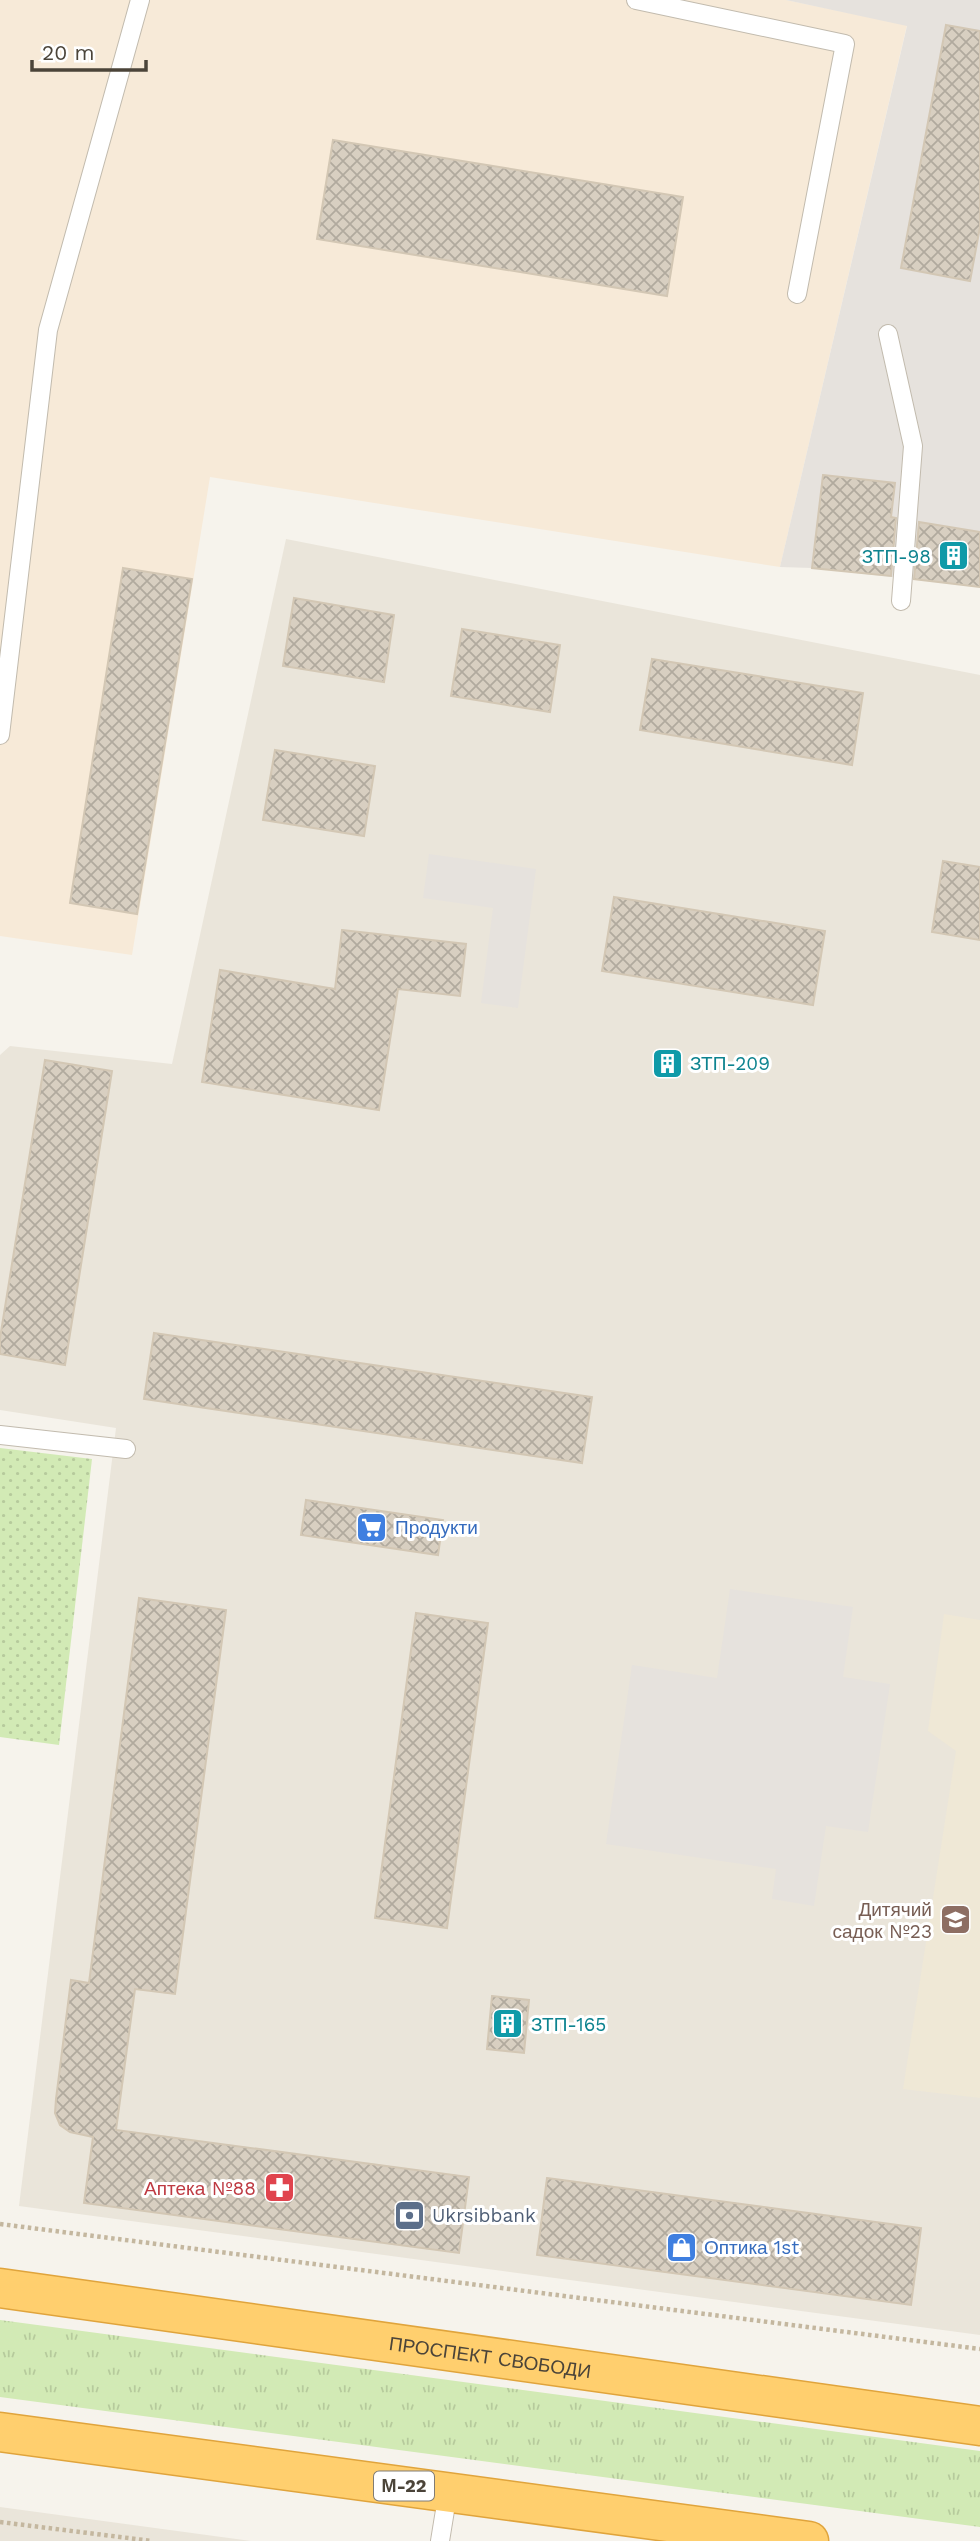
<svg xmlns="http://www.w3.org/2000/svg" width="980" height="2541" font-family="'Work Sans',sans-serif">
	<style>
		.residential { fill: #eae5da }
		.commercial { fill: #f7ead8 }
		.industrial { fill: #e6e2dd }
		.education { fill: #efe8d6 }
		.grass { fill: url(#grass-tufts) }
		.park { fill: url(#park-dots) }
		.building { fill: url(#building-cross-hatch); stroke: #d3c7b4; stroke-width: 2 }
		.lines { fill: none; stroke-linecap: round; stroke-linejoin: round }
		.lane-casing { stroke: #c2bbae; stroke-width: 20 }
		.highway-casing { stroke: #e0a43c; stroke-width: 41 }
		.path { stroke: #c4b79f; stroke-width: 4.5; stroke-dasharray: 3.5 3.5; stroke-linecap: butt }
		.lane { stroke: #fff; stroke-width: 18 }
		.highway { stroke: #ffcf6e; stroke-width: 38 }
		.labels { text-anchor: middle; stroke-width: 6; stroke-linejoin: round; paint-order: stroke }
		.shield { fill: #fff; stroke: #817c74; stroke-width: 2 }
		.shield-label { font-size: 18px; font-weight: bold; fill: #4b4439 }
		.culture-label { font-size: 19px; fill: #0d838f; stroke: #fff; text-anchor: start }
		.shop-label { font-size: 19px; fill: #366cbe; stroke: #fff; text-anchor: start }
		.education-label { font-size: 19px; fill: #785e54; stroke: #fff; text-anchor: end }
		.health-label { font-size: 19px; fill: #be3a42; stroke: #fff; text-anchor: end }
		.service-label { font-size: 19px; fill: #4e5e75; stroke: #fff; text-anchor: start }
		.street-label { font-size: 19px; fill: #4b4439; stroke: #fff }
	</style>
	<defs>
		<pattern id="grass-tufts" width="24" height="20" patternUnits="userSpaceOnUse" patternTransform="scale(1.75)"><rect width="24" height="20" fill="#d2eab5"/><path d="M3 7l-1-3M5 7V3M7 7l1-3M15 17l-1-3M17 17v-4M19 17l1-3" fill="none" stroke="#b6ca9c"/></pattern>
		<pattern id="park-dots" width="8" height="8" patternUnits="userSpaceOnUse" patternTransform="scale(1.75)"><rect width="8" height="8" fill="#d2eab5"/><path d="M2 2h.1M6 6h.1" fill="none" stroke="#b6ca9c" stroke-width="1.8" stroke-linecap="round"/></pattern>
		<pattern id="building-cross-hatch" width="8" height="8" patternUnits="userSpaceOnUse" patternTransform="scale(1.75)"><rect width="8" height="8" fill="#d8cfc1"/><path d="M0 0l8 8M0 8l8-8" fill="none" stroke="#b1aa9e"/></pattern>
	</defs>
	<rect width="100%" height="100%" fill="#f6f3ec"/>
	<!-- residential -->
	<g class="residential">
		<polygon points="286,539 980,675 980,2335 19,2206 116,1428 0,1410 0,1055 10,1046 172,1064"/>
		<polygon points="0,2507 251,2541 0,2541"/>
	</g>
	<!-- commercial -->
	<polygon class="commercial" points="0,0 786,0 907,25 780,567 210,477 132,955 0,936"/>
	<!-- industrial -->
	<g class="industrial">
		<polygon points="786,0 980,0 980,587 812,568 780,567 907,26"/>
		<polygon points="429,854 536,869 518,1008 481,1003 493,908 423,898"/>
		<polygon points="730,1589 853,1607 843,1677 890,1684 868,1832 826,1826 814,1906 772,1899 776,1869 606,1844 632,1665 717,1678"/>
	</g>
	<!-- education -->
	<polygon class="education" points="944,1614 980,1620 980,2098 903,2089 956,1751 928,1731"/>
	<!-- grass -->
	<polygon class="grass" points="0,2320 980,2451 980,2527 0,2397"/>
	<!-- park -->
	<polygon class="park" points="0,1448 92,1459 59,1745 0,1737"/>
	<!-- building -->
	<g class="building">
		<polygon points="946,25 980,31 980,227 970,281 901,268"/>
		<polygon points="333,140 683,197 667,296 317,239"/>
		<polygon points="823,475 895,483 891,517 896,518 891,576 812,568"/>
		<polygon points="919,522 980,532 980,587 914,579"/>
		<polygon points="123,568 192,579 137,914 70,903"/>
		<polygon points="294,598 394,615 384,682 283,666"/>
		<polygon points="462,629 560,645 550,712 451,696"/>
		<polygon points="652,659 863,693 852,765 640,730"/>
		<polygon points="275,750 375,766 364,836 263,820"/>
		<polygon points="943,861 980,867 980,940 932,932"/>
		<polygon points="614,897 825,931 813,1005 602,971"/>
		<polygon points="342,930 466,944 460,996 398,989 379,1110 202,1082 220,970 335,989"/>
		<polygon points="45,1060 112,1071 65,1365 0,1354 0,1338"/>
		<polygon points="154,1333 592,1397 582,1463 144,1399"/>
		<polygon points="306,1500 443,1520 438,1555 301,1535"/>
		<polygon points="139,1598 226,1610 175,1994 135,1989 116,2130 469,2177 459,2253 84,2203 93,2137 70,2132 60,2125 55,2113 56,2099 71,1980 89,1983"/>
		<polygon points="416,1613 488,1623 447,1928 375,1918"/>
		<polygon points="492,1996 529,2000 524,2053 487,2049"/>
		<polygon points="547,2178 921,2228 911,2305 537,2255"/>
	</g>
	<g class="lines">
		<defs>
			<g id="lane">
				<polyline points="636,0 845,44 797,294"/>
				<polyline points="888,334 913,446 901,601"/>
				<polyline points="0,735 48,330 140,0"/>
				<polyline points="0,1435 126,1449"/>
				<polyline points="440,2541 448,2492"/>
			</g>
			<g id="highway">
				<path id="s1" d="M0,2288L980,2426"/>
				<polyline points="0,2432 809,2541"/>
			</g>
		</defs>
		<!-- lane casing -->
		<use href="#lane" class="lane-casing"/>
		<!-- highway casing -->
		<use href="#highway" class="highway-casing"/>
		<!-- path -->
		<g class="path">
			<polyline points="0,2224 980,2349"/>
			<polyline points="0,2522 152,2541"/>
		</g>
		<!-- lane -->
		<use href="#lane" class="lane"/>
		<!-- highway -->
		<use href="#highway" class="highway"/>
	</g>
	<!-- icons -->
	<defs>
		<symbol id="building-square" viewBox="-11 -11 22 22"><rect x="-9" y="-9" width="18" height="18" rx="4" fill="#0f9aa8" stroke="#fff"/><path d="M-4-6H4V6H1V3H-1V6H-4ZM-2.5-4.3h1.7v1.8h-1.7ZM.8-4.3h1.7v1.8H.8ZM-2.5-1h1.7V.8h-1.7ZM.8-1h1.7V.8H.8Z" fill="#fff"/></symbol>
		<symbol id="supermarket-square" viewBox="-11 -11 22 22"><rect x="-9" y="-9" width="18" height="18" rx="4" fill="#3f7fe0" stroke="#fff"/><path d="M-6-5.5h2.5l.6 2H6L4.5 2H-2.5L-4.4-4H-6ZM-1.5 3.2a1.3 1.3 0 1 0 .1 0ZM3 3.2a1.3 1.3 0 1 0 .1 0Z" fill="#fff"/></symbol>
		<symbol id="school-square" viewBox="-11 -11 22 22"><rect x="-9" y="-9" width="18" height="18" rx="4" fill="#8d6e63" stroke="#fff"/><path d="M0-5L7-2L0 1L-7-2ZM-4 1L0 2.5L4 1V4Q0 6-4 4Z" fill="#fff"/></symbol>
		<symbol id="pharmacy-square" viewBox="-11 -11 22 22"><rect x="-9" y="-9" width="18" height="18" rx="4" fill="#e0444e" stroke="#fff"/><path d="M-2-6h4v4h4v4h-4v4h-4v-4h-4v-4h4Z" fill="#fff"/></symbol>
		<symbol id="bank-square" viewBox="-11 -11 22 22"><rect x="-9" y="-9" width="18" height="18" rx="4" fill="#5c6f8a" stroke="#fff"/><path d="M-6-4H6V4H-6ZM0-2.3a2.3 2.3 0 1 0 0 4.6a2.3 2.3 0 1 0 0-4.6Z" fill="#fff"/></symbol>
		<symbol id="shop-square" viewBox="-11 -11 22 22"><rect x="-9" y="-9" width="18" height="18" rx="4" fill="#3f7fe0" stroke="#fff"/><path d="M-5-2.5h2.3a2.7 3.5 0 0 1 5.4 0H5L5.5 6h-11ZM-1.5-2.5h3a1.5 2.3 0 0 0-3 0Z" fill="#fff"/></symbol>
	</defs>
	<g fill-rule="evenodd">
		<use href="#building-square" x="936" y="538" width="35" height="35"/>
		<use href="#building-square" x="650" y="1046" width="35" height="35"/>
		<use href="#supermarket-square" x="354" y="1510" width="35" height="35"/>
		<use href="#school-square" x="938" y="1902" width="35" height="35"/>
		<use href="#building-square" x="490" y="2006" width="35" height="35"/>
		<use href="#pharmacy-square" x="262" y="2170" width="35" height="35"/>
		<use href="#bank-square" x="392" y="2198" width="35" height="35"/>
		<use href="#shop-square" x="664" y="2230" width="35" height="35"/>
	</g>
	<g class="labels">
		<!-- shield labels -->
		<rect class="shield" x="374" y="2471.5" width="60" height="29" rx="5"/>
		<g class="shield-label">
			<text x="404" y="2492">М-22</text>
		</g>
		<!-- culture labels -->
		<g class="culture-label">
			<text x="931" y="563" text-anchor="end">ЗТП-98</text>
			<text x="690" y="1070">ЗТП-209</text>
			<text x="531" y="2031">ЗТП-165</text>
		</g>
		<!-- shop labels -->
		<g class="shop-label">
			<text x="395" y="1534">Продукти</text>
			<text x="704" y="2254">Оптика 1st</text>
		</g>
		<!-- education labels -->
		<g class="education-label">
			<text x="932" y="1916">Дитячий<tspan x="932" dy="22">садок №23</tspan></text>
		</g>
		<!-- health labels -->
		<g class="health-label">
			<text x="256" y="2195">Аптека №88</text>
		</g>
		<!-- service labels -->
		<g class="service-label">
			<text x="432" y="2222">Ukrsibbank</text>
		</g>
		<!-- street labels -->
		<g class="street-label">
			<text dy="7" stroke="none"><textPath href="#s1" startOffset="495">ПРОСПЕКТ СВОБОДИ</textPath></text>
		</g>
	</g>
	<!-- scale -->
	<path d="M32 60v10h114v-10" fill="none" stroke="#4b4439" stroke-width="3.5"/>
	<text x="42" y="60" font-size="21" fill="#4b4439" stroke="#ffffff" stroke-width="5" paint-order="stroke">20 m</text>
</svg>
